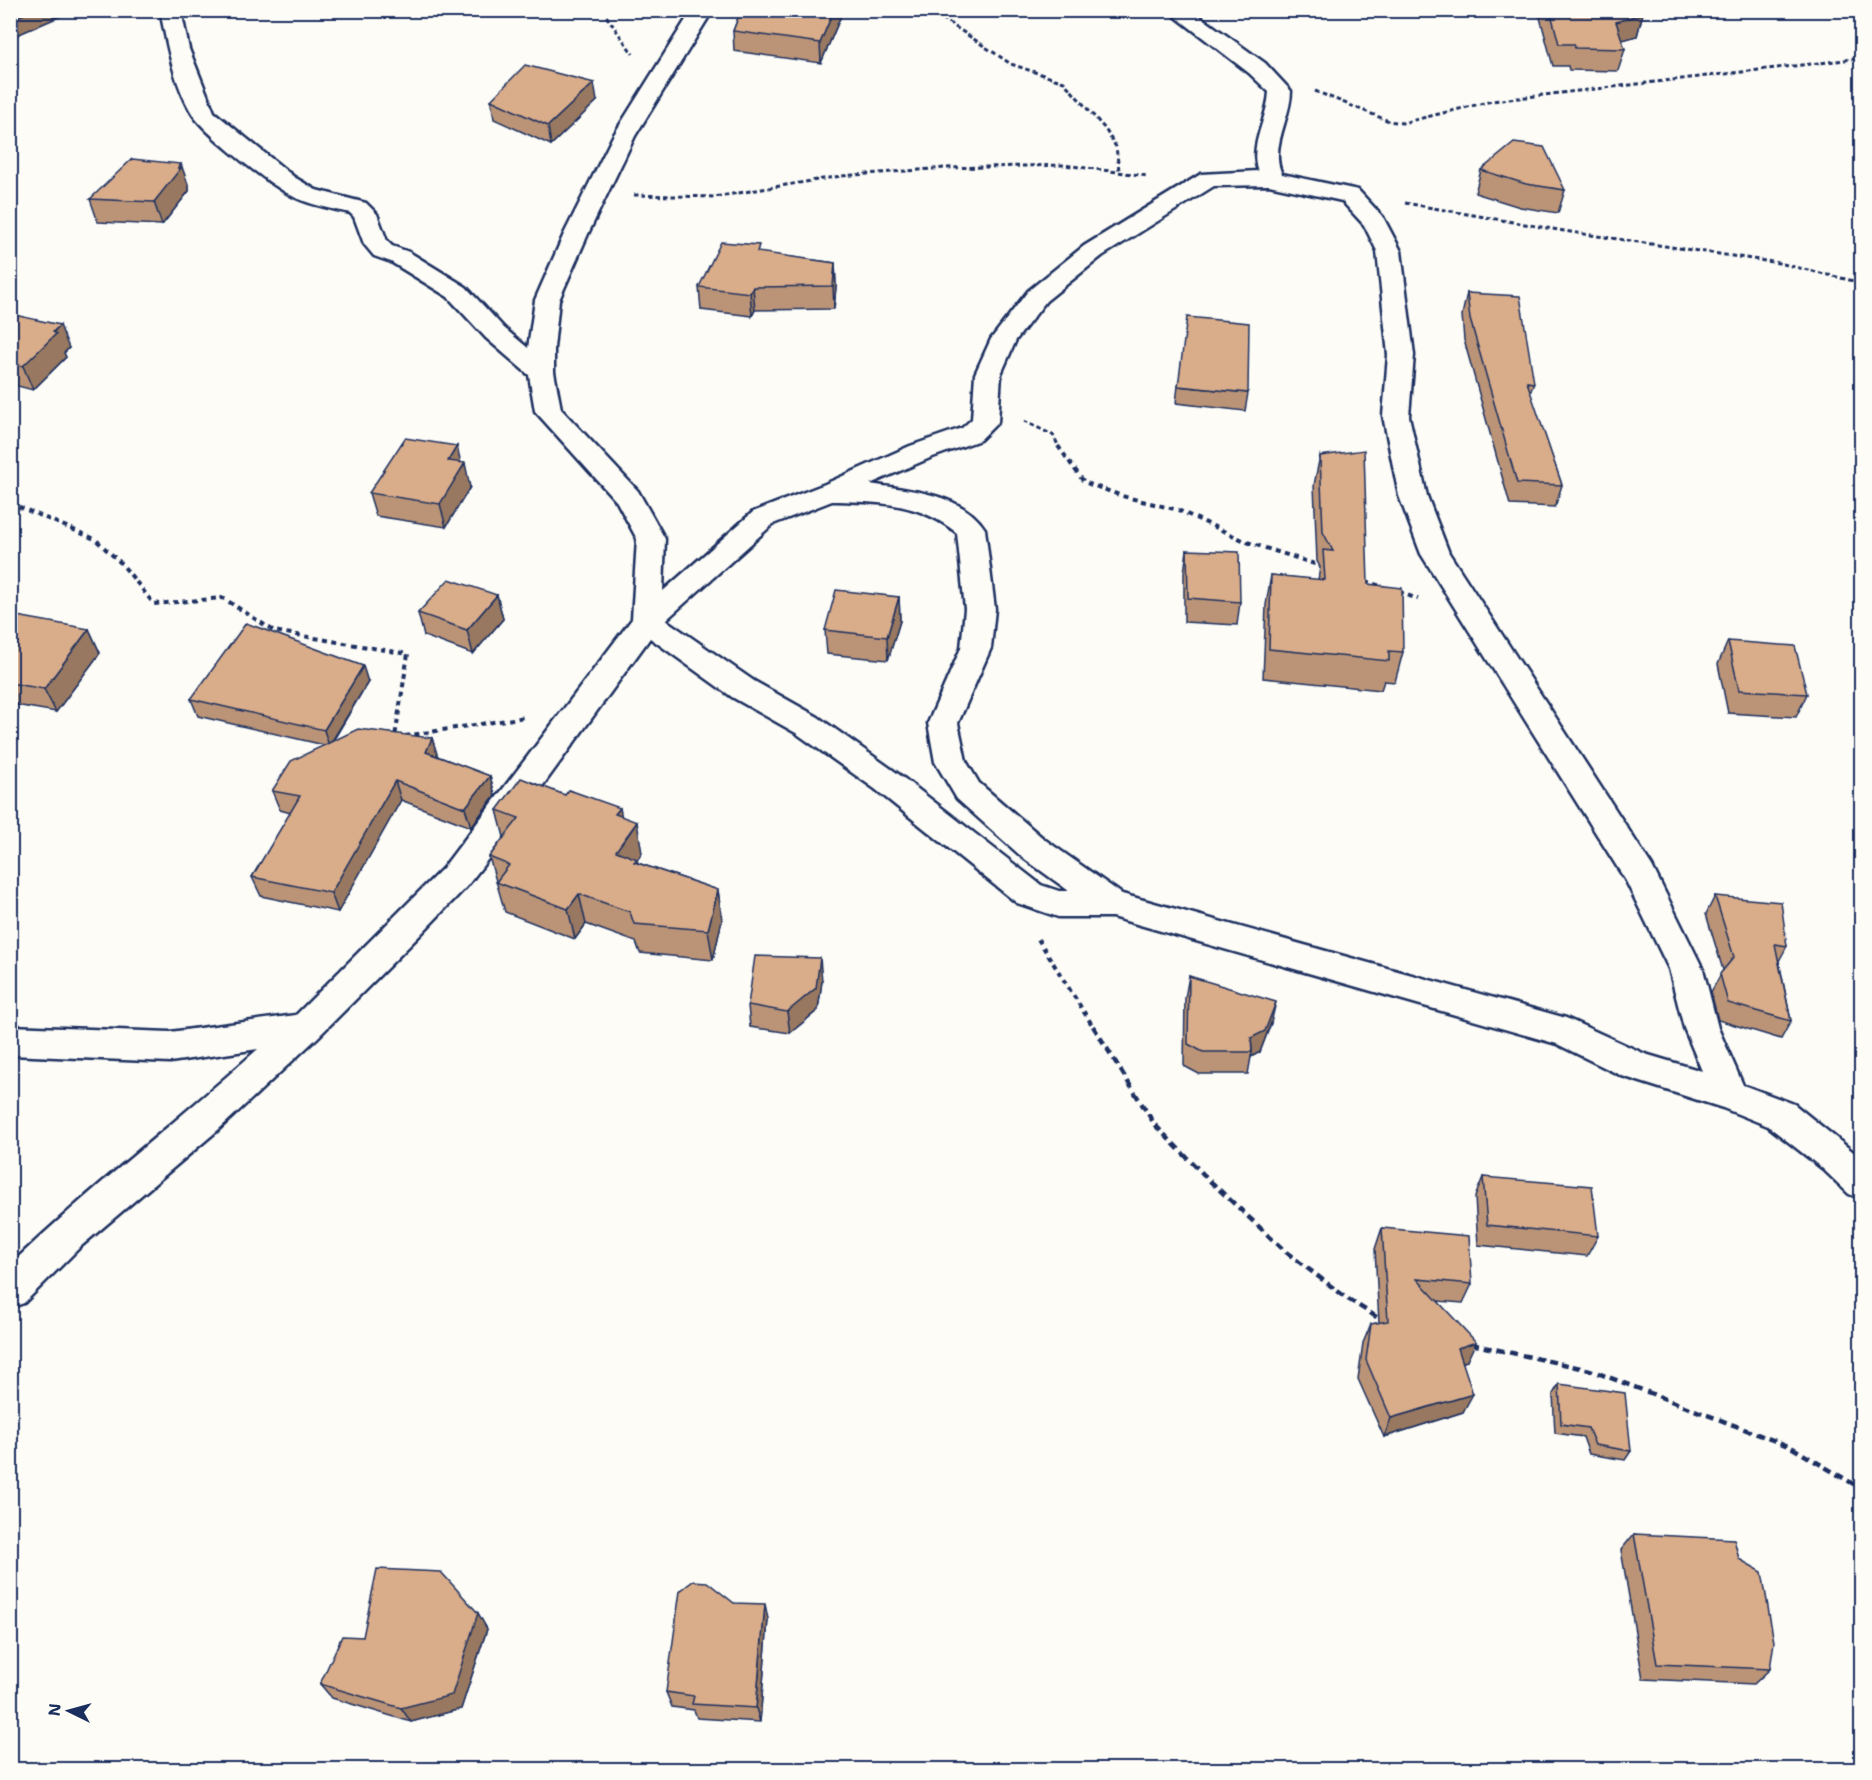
<svg xmlns="http://www.w3.org/2000/svg" width="1872" height="1780" font-family="'Shantell Sans',sans-serif">
	<style>
		.lines { fill: none; stroke-linecap: round; stroke-linejoin: round }
		.street-casing { stroke: #1b2f5e; stroke-width: 5 }
		.path-far2 { stroke: #1b2f5e; stroke-width: 3; stroke-dasharray: 4.5 3; stroke-linecap: butt }
		.path-far1 { stroke: #1b2f5e; stroke-width: 4; stroke-dasharray: 5 4.5; stroke-linecap: butt }
		.path { stroke: #1b2f5e; stroke-width: 4.5; stroke-dasharray: 8 5; stroke-linecap: butt }
		.street { fill: #fdfcf7; fill-rule: evenodd }
		.wall { fill: #bb9477; stroke: #1b2f5e; stroke-width: 1.5 }
		.shaded-wall { fill: #987861; stroke: #1b2f5e; stroke-width: 1.5 }
		.building { fill: #d9ac8a; stroke: #1b2f5e; stroke-width: 1.5 }
	</style>
	<rect width="100%" height="100%" fill="#fdfcf7"/>
	<filter id="ink" filterUnits="userSpaceOnUse"><feTurbulence type="fractalNoise" baseFrequency=".0167" numOctaves="2"/><feDisplacementMap in="SourceGraphic" scale="12" xChannelSelector="R" yChannelSelector="G"/><feConvolveMatrix kernelMatrix="1 2 1 2 8 2 1 2 1" color-interpolation-filters="sRGB"/></filter>
	<g filter="url(#ink)">
		<g class="lines">
			<defs>
				<path id="street" d="M160,10H181L189,49L214,112L294,177L316,190L366,203L377,214L387,241L392,246L409,252L466,287L504,328L528,348L535,300L564,234L613,136L692,10H713L635,136L588,234L559,300L554,348V372L561,409L638,491L665,539L663,591L753,512L825,484L910,446L962,428L972,419L975,374L991,339L1028,291L1084,246L1201,174L1258,171C1248,146 1268,118 1269,92L1249,73L1167,10H1191L1265,63L1291,91C1291,118 1269,148 1282,174L1358,190L1383,217L1401,251L1414,355L1409,416L1427,496L1449,553L1652,866L1703,969L1718,1028L1743,1085L1794,1104L1862,1159V1199L1849,1194L1823,1169L1768,1126L1723,1108L1622,1076L1557,1044L1112,917H1058L1017,903L875,789L796,733L732,697L650,638L509,832L467,886L419,936L317,1038L218,1130L80,1247L24,1303L10,1308V1265C89,1189 177,1122 258,1049L170,1062L10,1055V1026L170,1032L296,1015L443,868L632,619L637,539L617,502L535,411L529,375L486,338L448,297L391,262L374,256L364,244L354,217L350,213C334,209 316,206 301,200C278,192 206,135 193,115C174,84 167,45 160,10ZM1269,185L1342,201L1364,225L1377,251L1388,355L1383,416L1399,496L1421,554L1626,881L1669,969L1684,1028L1702,1071L1645,1054L1566,1018L1122,894L1044,839L979,783L966,761L958,723L991,648L995,609L985,529C962,493 908,490 870,484L930,458L980,440L998,422L1001,374L1016,340L1046,301L1102,256L1214,186ZM832,501C879,502 919,502 957,533L965,609L961,648L928,723L935,762L957,799L1022,857L1069,891H1059L1041,885L897,773L818,717L754,681L666,620L773,524Z"/>
			</defs>
			<!-- street casing -->
			<use href="#street" class="street-casing"/>
			<!-- path-far2 -->
			<g class="path-far2">
				<polyline points="602,10 633,54"/>
				<polyline points="930,10 1011,64 1064,82 1105,129 1116,147 1119,170"/>
				<polyline points="1315,91 1389,121 1402,123 1492,101 1862,58"/>
				<polyline points="634,195 714,197 841,176 945,168 1064,165 1148,176"/>
				<polyline points="1405,203 1564,231 1779,263 1862,283"/>
				<polyline points="1024,421 1053,435 1059,447"/>
			</g>
			<!-- path-far1 -->
			<g class="path-far1">
				<polyline points="1058,446 1084,482 1122,496 1178,510 1247,542 1324,567"/>
				<polyline points="10,503 95,539 121,563 154,604 223,598 274,631 408,654 395,737"/>
				<polyline points="1365,581 1384,587"/>
				<polyline points="1399,592 1418,599"/>
				<polyline points="405,736 525,717"/>
				<polyline points="1038,939 1094,1028"/>
			</g>
			<!-- path -->
			<g class="path">
				<polyline points="1093,1026 1155,1125 1210,1181 1286,1252 1348,1299 1383,1321"/>
				<polyline points="1471,1344 1590,1370 1791,1447 1862,1489"/>
			</g>
			<!-- street -->
			<use href="#street" class="street"/>
		</g>
		<!-- wall -->
		<g class="wall">
			<polygon points="741,10 840,10 840,18 821,63 734,51 733,31"/>
			<polygon points="1538,10 1642,10 1643,13 1637,36 1622,40 1625,49 1618,71 1569,70 1568,66 1553,66"/>
			<polygon points="491,100 597,101 551,145 494,119"/>
			<polygon points="1481,170 1565,190 1558,213 1520,207 1475,193"/>
			<polygon points="189,187 189,191 162,225 98,222 90,199"/>
			<polygon points="760,253 835,263 836,286 834,309 755,310 752,316 701,310 699,287"/>
			<polygon points="1467,293 1534,383 1530,393 1562,485 1555,507 1510,505 1464,340 1462,315"/>
			<polygon points="10,314 69,348 64,353 66,357 33,390 10,384"/>
			<polygon points="1178,386 1248,393 1245,411 1176,403"/>
			<polygon points="1320,456 1368,584 1403,652 1395,682 1384,681 1381,690 1263,678 1266,605 1271,575 1318,580 1320,567 1317,561 1314,485"/>
			<polygon points="461,463 470,487 446,527 376,516 369,493"/>
			<polygon points="1187,550 1240,602 1237,625 1184,622 1184,573"/>
			<polygon points="497,595 503,619 473,654 424,636 418,613"/>
			<polygon points="899,597 900,621 888,660 827,654 825,630"/>
			<polygon points="89,629 100,653 56,712 10,704 10,631"/>
			<polygon points="1728,641 1807,694 1796,717 1728,713 1718,664"/>
			<polygon points="368,682 333,741 432,738 437,756 490,776 495,795 471,827 401,800 338,912 261,896 252,877 291,813 280,810 272,791 324,745 198,716 191,699"/>
			<polygon points="497,810 622,817 642,853 637,860 638,863 718,890 722,920 713,960 640,953 636,942 586,924 575,939 505,912 489,857 504,837"/>
			<polygon points="1715,896 1787,946 1779,961 1791,1021 1781,1039 1718,1020 1711,992 1723,970 1706,914"/>
			<polygon points="1189,976 1271,1023 1260,1052 1251,1057 1248,1074 1199,1074 1184,1066 1185,998"/>
			<polygon points="822,981 818,1010 790,1033 750,1027 748,1005"/>
			<polygon points="1483,1177 1598,1236 1587,1256 1478,1245 1475,1197"/>
			<polygon points="1382,1228 1472,1284 1463,1303 1438,1301 1467,1361 1463,1362 1463,1412 1384,1437 1358,1379 1363,1343 1371,1324 1379,1323 1375,1249"/>
			<polygon points="1559,1384 1631,1451 1625,1460 1589,1454 1583,1437 1555,1433 1553,1394"/>
			<polygon points="1634,1534 1739,1559 1770,1669 1754,1684 1643,1679 1621,1550"/>
			<polygon points="734,1603 768,1619 760,1722 697,1718 694,1710 672,1707 666,1692"/>
			<polygon points="478,1613 487,1629 461,1709 411,1722 332,1698 320,1684 363,1637"/>
		</g>
		<!-- shaded-wall -->
		<g class="shaded-wall">
			<polygon points="33,10 75,10 10,38 10,20"/>
			<polygon points="834,10 840,10 840,18 821,63 820,43"/>
			<polygon points="1643,13 1637,36 1609,44 1616,22"/>
			<polygon points="594,83 597,101 551,145 548,126"/>
			<polygon points="181,164 189,187 189,191 162,225 154,202"/>
			<polygon points="835,263 836,286 834,309 833,286"/>
			<polygon points="753,287 755,310 752,316 750,293"/>
			<polygon points="60,325 69,348 64,353 66,357 33,390 23,366"/>
			<polygon points="457,446 462,468 465,463 470,487 446,527 440,504 448,461"/>
			<polygon points="497,595 503,619 473,654 467,630"/>
			<polygon points="899,597 900,621 888,660 887,637"/>
			<polygon points="89,629 100,653 56,712 44,689"/>
			<polygon points="363,666 368,682 329,746 324,730"/>
			<polygon points="432,738 438,757 426,752"/>
			<polygon points="490,776 495,795 471,827 465,808"/>
			<polygon points="395,781 401,800 338,912 331,893"/>
			<polygon points="620,808 626,838 637,822 642,853 637,860 643,889 616,851 615,814"/>
			<polygon points="718,890 722,920 713,960 708,930"/>
			<polygon points="579,894 586,924 575,939 568,909"/>
			<polygon points="820,958 822,981 818,1010 790,1033 787,1012"/>
			<polygon points="1276,1002 1271,1023 1260,1052 1251,1057 1252,1052 1251,1038"/>
			<polygon points="1476,1342 1467,1361 1450,1366 1458,1348"/>
			<polygon points="1473,1394 1463,1412 1384,1437 1391,1418"/>
			<polygon points="765,1604 768,1619 760,1722 756,1708"/>
			<polygon points="478,1613 487,1629 461,1709 411,1722 401,1708"/>
		</g>
		<!-- building -->
		<g class="building">
			<polygon points="10,10 33,10 10,20"/>
			<polygon points="741,10 834,10 820,43 733,31"/>
			<polygon points="1550,10 1642,10 1643,13 1616,22 1625,49 1575,48 1574,44 1559,44"/>
			<polygon points="525,65 594,83 548,126 491,100"/>
			<polygon points="1514,143 1544,147 1565,190 1526,184 1481,170"/>
			<polygon points="132,159 181,164 178,168 181,168 154,202 90,199"/>
			<polygon points="721,242 759,245 757,252 835,263 833,286 753,287 750,293 699,287"/>
			<polygon points="1467,293 1520,296 1534,383 1527,382 1562,485 1517,483 1470,319"/>
			<polygon points="10,314 60,325 53,332 56,334 23,366 10,363"/>
			<polygon points="1187,317 1249,323 1248,393 1178,386"/>
			<polygon points="405,438 457,446 448,461 465,463 440,504 369,493"/>
			<polygon points="1364,450 1368,584 1402,588 1403,652 1389,651 1389,661 1269,649 1271,575 1325,580 1323,550 1333,551 1323,532 1320,456"/>
			<polygon points="1187,550 1239,552 1240,602 1188,598"/>
			<polygon points="449,579 497,595 467,630 418,613"/>
			<polygon points="836,590 899,597 887,637 825,630"/>
			<polygon points="17,616 89,629 44,689 10,683 10,631"/>
			<polygon points="246,623 363,666 324,730 191,699"/>
			<polygon points="1728,641 1795,646 1807,694 1739,690"/>
			<polygon points="358,729 432,738 426,752 490,776 465,808 395,781 331,893 252,877 300,796 272,791 291,761"/>
			<polygon points="521,778 565,795 569,790 620,808 615,814 637,822 616,851 637,859 634,862 718,890 708,930 634,924 630,912 579,894 568,909 496,882 509,865 489,857 519,818 497,810"/>
			<polygon points="1715,896 1781,902 1787,946 1775,944 1791,1021 1728,1003 1720,974 1734,957"/>
			<polygon points="755,956 820,958 816,988 787,1012 748,1005"/>
			<polygon points="1189,976 1276,1002 1265,1031 1251,1038 1252,1052 1203,1052 1188,1044"/>
			<polygon points="1483,1177 1592,1186 1598,1236 1487,1225"/>
			<polygon points="1382,1228 1469,1236 1472,1284 1417,1279 1476,1342 1458,1348 1473,1394 1391,1418 1366,1360 1371,1324 1388,1321"/>
			<polygon points="1559,1384 1625,1393 1631,1451 1595,1445 1588,1428 1561,1424"/>
			<polygon points="1634,1534 1734,1539 1739,1559 1762,1572 1774,1642 1770,1669 1657,1664"/>
			<polygon points="377,1569 441,1572 478,1613 452,1695 401,1708 320,1684 342,1636 363,1637"/>
			<polygon points="693,1581 707,1582 734,1603 765,1604 756,1708 692,1704 694,1696 666,1692 680,1591"/>
		</g>
	</g>
	<!-- margin -->
	<rect width="1872" height="1780" fill="none" stroke="#fdfcf7" stroke-width="36"/>
	<rect x="18" y="18" width="1836" height="1744" fill="none" stroke="#1b2f5e" stroke-width="2" filter="url(#ink)"/>
	<!-- north arrow -->
	<g transform="translate(69 1711) rotate(275)" stroke="#fdfcf7" stroke-width="4.5" paint-order="stroke">
	<path d="M0-4.5L10 22L0 15L-10 22Z" fill="#1b2f5e"/>
	<text y="-9" font-size="16" font-weight="bold" text-anchor="middle" fill="#1b2f5e">N</text>
	</g>
</svg>
